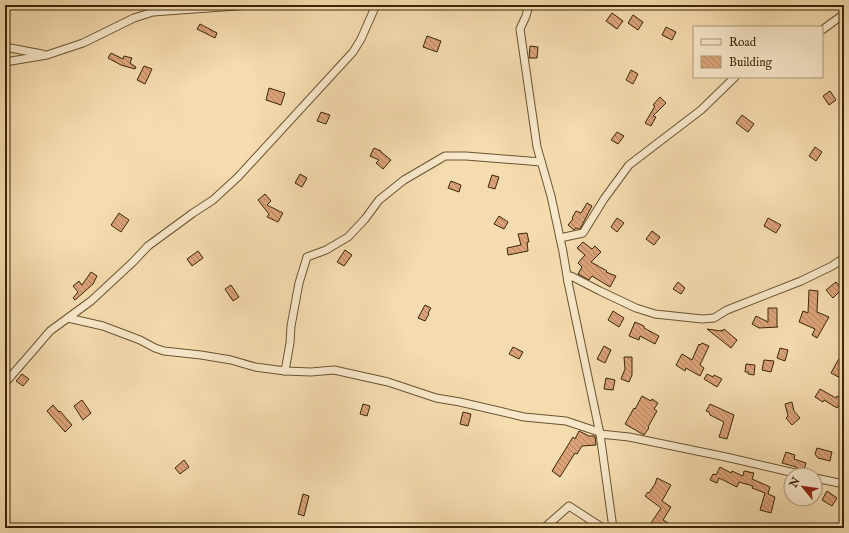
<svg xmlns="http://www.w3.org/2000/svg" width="849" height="533" font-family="'IM FELL English',serif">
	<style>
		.building { fill: url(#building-back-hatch); stroke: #3a2606 }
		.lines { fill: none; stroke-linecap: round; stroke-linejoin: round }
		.street-casing { stroke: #695430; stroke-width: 9 }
		.street { stroke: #f8e8cb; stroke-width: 7 }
	</style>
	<defs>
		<pattern id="building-back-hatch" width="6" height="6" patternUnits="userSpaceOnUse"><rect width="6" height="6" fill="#dca379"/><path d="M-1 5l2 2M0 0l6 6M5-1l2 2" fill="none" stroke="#b38561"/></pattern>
	</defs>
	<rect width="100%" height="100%" fill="#f5dcaf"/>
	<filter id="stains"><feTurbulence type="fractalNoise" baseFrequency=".005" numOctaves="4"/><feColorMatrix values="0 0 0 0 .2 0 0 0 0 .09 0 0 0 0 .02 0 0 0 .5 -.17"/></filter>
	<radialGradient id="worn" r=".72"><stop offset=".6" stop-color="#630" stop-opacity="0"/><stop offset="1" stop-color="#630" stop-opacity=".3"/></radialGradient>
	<!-- building -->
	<g class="building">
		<polygon points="612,13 623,21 617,29 606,21"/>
		<polygon points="633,15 643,22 638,30 628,23"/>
		<polygon points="200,24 217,33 215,38 197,29"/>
		<polygon points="666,27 676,32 672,40 662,35"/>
		<polygon points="427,36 441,41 437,52 423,47"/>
		<polygon points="530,46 538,47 537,58 529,58"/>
		<polygon points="111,53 123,59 124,56 132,58 130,63 136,67 135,69 121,65 108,58"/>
		<polygon points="144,66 152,69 145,84 137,80"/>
		<polygon points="631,70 638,74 633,84 626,80"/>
		<polygon points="269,88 285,93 281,105 266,100"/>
		<polygon points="830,91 836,100 829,105 823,96"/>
		<polygon points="660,97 666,103 653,116 656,117 651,126 645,123 655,106 653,105"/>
		<polygon points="321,112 330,115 326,124 317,121"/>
		<polygon points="742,115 754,124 748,132 736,123"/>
		<polygon points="617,132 624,136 618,144 611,140"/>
		<polygon points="815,147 822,152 816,161 809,156"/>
		<polygon points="374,148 381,151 381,152 391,160 383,169 376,163 379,160 370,156"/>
		<polygon points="300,174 307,178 302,187 295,183"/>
		<polygon points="492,175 499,177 495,189 488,187"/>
		<polygon points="451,181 461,185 459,192 448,188"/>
		<polygon points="265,194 271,201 267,205 283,213 278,222 267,217 269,214 258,200"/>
		<polygon points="587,203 592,206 580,229 578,229 576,228 574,230 568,225 573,219 572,218 576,211 581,213"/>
		<polygon points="119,213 129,220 121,232 111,225"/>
		<polygon points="499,216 508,222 504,229 494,224"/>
		<polygon points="617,218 624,223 617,232 611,227"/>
		<polygon points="768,218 781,225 776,233 764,226"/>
		<polygon points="652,231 660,237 654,245 646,239"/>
		<polygon points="527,233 529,242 527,242 528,251 508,255 507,248 521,245 518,234"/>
		<polygon points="583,242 592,249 595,246 601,252 591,262 607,271 606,272 616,276 610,287 592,276 589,280 578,274 582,267 578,263 585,255 577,248"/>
		<polygon points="345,250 352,255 344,266 337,262"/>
		<polygon points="198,251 203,258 192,266 187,259"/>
		<polygon points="91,272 97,276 93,284 75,300 73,298 78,292 73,286 79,281 82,285"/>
		<polygon points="678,282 685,288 681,294 673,289"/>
		<polygon points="836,282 842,289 833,298 826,290"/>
		<polygon points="231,285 239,297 233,301 225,289"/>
		<polygon points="809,290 818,291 817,312 829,317 817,338 812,335 815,329 799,322 803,311 808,313"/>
		<polygon points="425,305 431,308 428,313 429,314 425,321 418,318"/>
		<polygon points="768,308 777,308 777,326 778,327 759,328 752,324 756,316 768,322"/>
		<polygon points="613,311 624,318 619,327 608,320"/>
		<polygon points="635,322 644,326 644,328 659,336 655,344 640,336 639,340 629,336"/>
		<polygon points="707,329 721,331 721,330 723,331 724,329 737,340 731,348"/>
		<polygon points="702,343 709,346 700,365 704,368 700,376 686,368 685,371 676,365 682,354 692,360 699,344 700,345"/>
		<polygon points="604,346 611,350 605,363 597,359"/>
		<polygon points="513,347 523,352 519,359 509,354"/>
		<polygon points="780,348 788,350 785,361 777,358"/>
		<polygon points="844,351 844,380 831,373 837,362"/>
		<polygon points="624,357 632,357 632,375 629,382 621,379 625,369"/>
		<polygon points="764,360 774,361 771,372 762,370"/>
		<polygon points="746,364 755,365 754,375 748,374 748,372 745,372"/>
		<polygon points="22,374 29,379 23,386 16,381"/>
		<polygon points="707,374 713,377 714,375 722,379 717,387 704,379"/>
		<polygon points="606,378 615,380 613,390 604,389"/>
		<polygon points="844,388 844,402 841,406 839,405 837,408 824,400 823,402 815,397 820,389 836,398 837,396 839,397"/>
		<polygon points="642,396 651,401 652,399 658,403 654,409 657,411 648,427 649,428 644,435 625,424 634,408 635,409"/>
		<polygon points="82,400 91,413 83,420 74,406"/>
		<polygon points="792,402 794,411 800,418 792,425 786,418 788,416 785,404"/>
		<polygon points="363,404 370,406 367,416 360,414"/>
		<polygon points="710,404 734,415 727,439 719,437 724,422 710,415 709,412 706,411"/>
		<polygon points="53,405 59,412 60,411 72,425 65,432 47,411"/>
		<polygon points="463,412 471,414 468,426 460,424"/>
		<polygon points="579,431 589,436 595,436 596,445 582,446 577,454 575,453 560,477 552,471 573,437 575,439"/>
		<polygon points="817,448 832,452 830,461 818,458 815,454"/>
		<polygon points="786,452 795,455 794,459 806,463 804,470 796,468 796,467 782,463"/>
		<polygon points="184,460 189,467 180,474 175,468"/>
		<polygon points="720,467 731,473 732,471 743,476 744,471 754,473 752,479 770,487 768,494 775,497 771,513 760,510 765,493 752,488 753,486 739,482 737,487 719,478 717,483 710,480 713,474 716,475"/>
		<polygon points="657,478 671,485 662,501 671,507 663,520 677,528 658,528 651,523 661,508 645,496 648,492 649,493 655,484"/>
		<polygon points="827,491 837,498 832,506 822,500"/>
		<polygon points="303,494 309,496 304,516 298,514"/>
	</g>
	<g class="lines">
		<defs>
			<g id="street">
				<polyline points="529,5 526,16 520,29 537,147 551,196 563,252 568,282"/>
				<polyline points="822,30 844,14"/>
				<polyline points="5,47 42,54"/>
				<polyline points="5,62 47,55 83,43 134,18 153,12 250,5"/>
				<polyline points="560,238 583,233 604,199 629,165 701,110 735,77"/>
				<polyline points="68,318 103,326 140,340 155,348 164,351 201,355 231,360 255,367 285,371 311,372 334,370 388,382 436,398 460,402 524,417 566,421 599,432"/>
				<polyline points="285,371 290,343 291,326 299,283 307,257 326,250 348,237 365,219 379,200 404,180 445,156 466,156 541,162"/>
				<polyline points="5,383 32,352 50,331 91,301 133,262 148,246 193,213 213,200 238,177 353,52 361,39 376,5"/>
				<polyline points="600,434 629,437 726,457 803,475"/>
				<polyline points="815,478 844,484"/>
				<polyline points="544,528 569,506 603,528"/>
				<polyline points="613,528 600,434 568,282 568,279 569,277 571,276 600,291 636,308 655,314 674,316 702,319 714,318 727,310 801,281 832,266 844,258"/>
			</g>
		</defs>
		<!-- street casing -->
		<use href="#street" class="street-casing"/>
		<!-- street -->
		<use href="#street" class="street"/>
	</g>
	<!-- margin -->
	<rect width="849" height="533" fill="none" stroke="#f5dcaf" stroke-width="20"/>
	<rect x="6" y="6" width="837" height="521" fill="none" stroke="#3a2606" stroke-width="2"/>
	<rect x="10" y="10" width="829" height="513" fill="none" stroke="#3a2606"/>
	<!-- legend -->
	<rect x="693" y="26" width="130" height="52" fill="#f8e8cb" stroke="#ac9a7c"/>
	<rect x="701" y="39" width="20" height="6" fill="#f8e8cb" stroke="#ac9a7c"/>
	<text x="729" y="46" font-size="12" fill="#3a2606">Road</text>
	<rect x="701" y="56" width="20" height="12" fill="url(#building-back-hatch)" stroke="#ac9a7c"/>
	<text x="729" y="66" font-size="12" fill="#3a2606">Building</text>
	<!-- north arrow -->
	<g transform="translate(803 487) rotate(299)"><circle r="19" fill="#f8e8cb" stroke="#ac9a7c"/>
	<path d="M0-3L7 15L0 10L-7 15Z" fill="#8f2418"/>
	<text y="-6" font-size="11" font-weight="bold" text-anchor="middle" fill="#3a2606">N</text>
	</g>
	<rect width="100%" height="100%" filter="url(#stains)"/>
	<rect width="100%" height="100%" fill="url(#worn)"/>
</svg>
